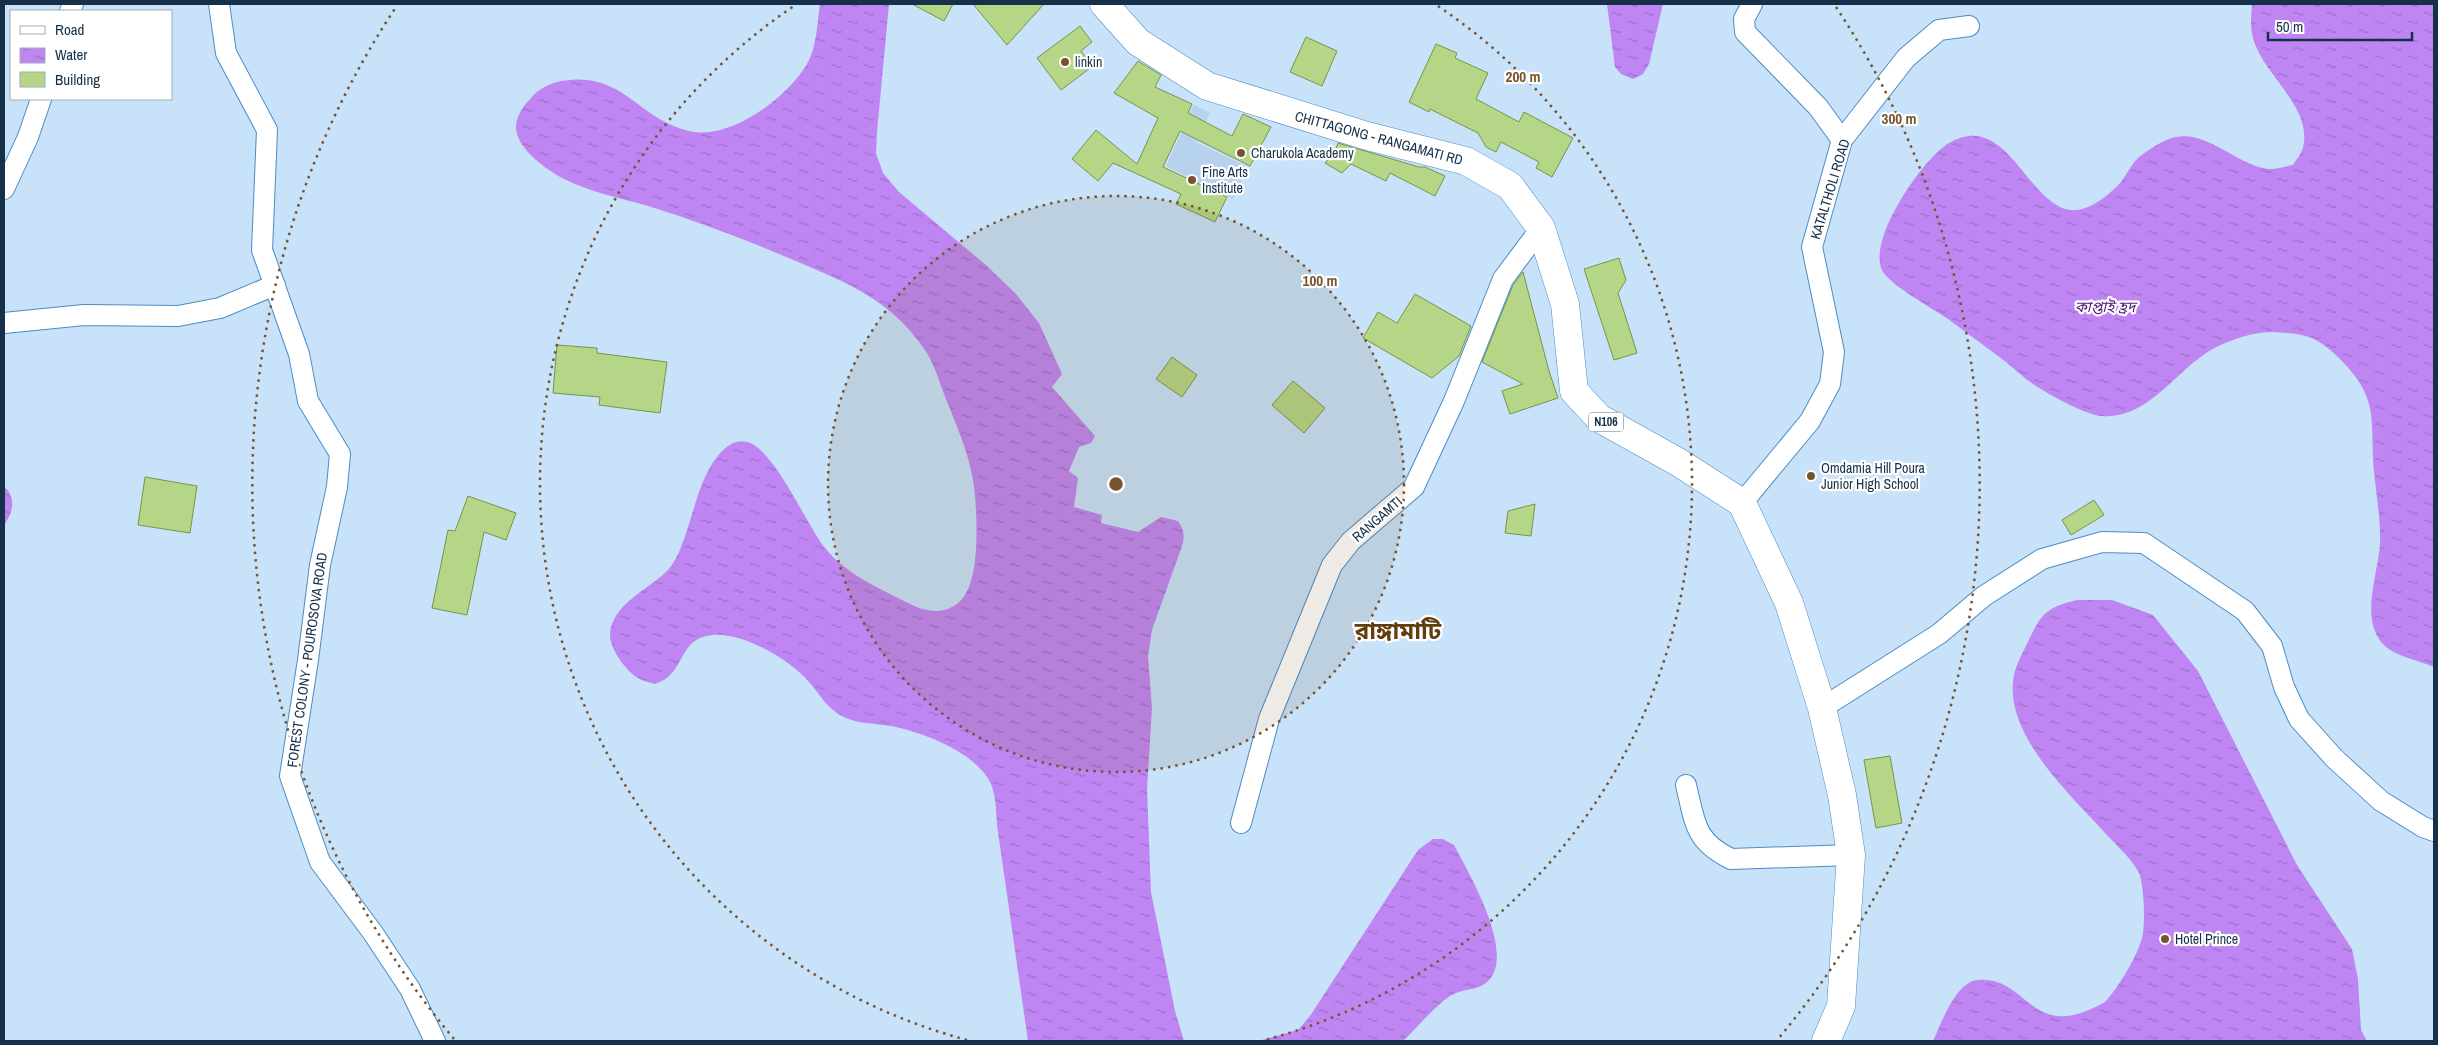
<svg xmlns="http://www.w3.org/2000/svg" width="2438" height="1045" font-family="'Archivo Narrow','Noto Sans Bengali',sans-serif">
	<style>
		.built { fill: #b6d2ec }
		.water { fill: url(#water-ripples) }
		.building { fill: #b5d587; stroke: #779549 }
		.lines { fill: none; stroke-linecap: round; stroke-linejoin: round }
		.minor-casing { stroke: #4c8cc4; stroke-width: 22 }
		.highway-casing { stroke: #4c8cc4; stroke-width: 29 }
		.minor { stroke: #fff; stroke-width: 20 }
		.highway { stroke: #fff; stroke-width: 28 }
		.ring { fill: none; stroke: #77542d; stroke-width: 2.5; stroke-dasharray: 2.5 5 }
		.poi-dot { fill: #77542d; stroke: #fff; stroke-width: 2 }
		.labels { text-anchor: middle; stroke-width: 4.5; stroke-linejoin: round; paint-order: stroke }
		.shield { fill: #fff; stroke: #5b6e7f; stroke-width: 1 }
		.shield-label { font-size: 12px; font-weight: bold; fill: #153048 }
		.poi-label { font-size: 14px; fill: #153048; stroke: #fff; text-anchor: start }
		.street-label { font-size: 14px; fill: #153048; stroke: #fff }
		.water-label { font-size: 15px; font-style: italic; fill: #521a79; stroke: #fff }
		.town-label { font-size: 24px; font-weight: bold; fill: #633d0d; stroke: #fff }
		.centre { fill: #77542d; stroke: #fff; stroke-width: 2.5 }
		.ring-label { font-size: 15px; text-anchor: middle; font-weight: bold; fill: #77542d; stroke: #fff; stroke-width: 4.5; stroke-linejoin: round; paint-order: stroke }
	</style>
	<defs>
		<pattern id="water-ripples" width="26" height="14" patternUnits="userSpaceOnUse" patternTransform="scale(1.25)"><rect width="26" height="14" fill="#bf86f3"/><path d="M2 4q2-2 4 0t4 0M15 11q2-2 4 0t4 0" fill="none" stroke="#9a6ec7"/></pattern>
	</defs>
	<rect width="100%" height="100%" fill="#c8e2fa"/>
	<!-- built -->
	<polygon class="built" points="1194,105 1210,113 1196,142 1248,167 1233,199 1166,166"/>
	<!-- water -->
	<g class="water">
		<path d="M820,4H889L877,132L876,153L883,173L899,192L987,266L1016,294L1039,323L1062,374L1052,387L1095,436L1091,443L1079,447L1069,471L1078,478L1074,507L1102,515L1101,523L1138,532L1161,517L1178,521C1184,529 1185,536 1182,546L1152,630L1148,656L1152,708L1147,789L1151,892L1175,1011L1184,1041H1028L997,825C996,810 996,793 989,780C972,751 922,732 891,726C873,723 852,724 837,713C824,704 819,693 809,682C791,660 742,632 713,635C682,638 686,661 668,677C665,680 659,682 655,684C649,682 643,681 638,678C626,671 610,649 610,635C611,604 651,588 668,570C674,563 678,555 681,547C692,520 697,488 712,464C720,452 732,438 747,442C774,448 807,526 825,548C846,574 877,587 906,602C925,612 946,617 962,599C980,579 977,521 975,495C972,459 957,427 944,394C939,380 934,365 927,353C917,338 905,324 892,313C864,289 831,276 798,262C749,241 700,222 648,206C620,198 590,192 564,179C547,170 518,150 516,129C515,118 523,106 531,98C538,89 550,83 561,81C623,70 636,118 689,131C730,141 787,98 807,64C817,47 817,23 820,4Z"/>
		<polygon points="1607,4 1663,4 1649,64 1643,74 1633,79 1621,74 1615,67"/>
		<path d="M2252,4H2434V667C2418,660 2393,656 2382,643C2360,617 2378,574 2380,544C2381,520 2376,494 2374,471C2370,418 2380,399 2339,358C2331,350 2320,341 2309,337C2298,333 2284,333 2273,332C2252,332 2229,340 2211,350C2175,371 2148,420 2101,416C2085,414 2055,398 2041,389C2028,382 2017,371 2006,362C1987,348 1967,333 1948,319C1932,308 1892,286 1883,272C1865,242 1923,158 1949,143C2004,111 2024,195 2065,209C2086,215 2108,196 2121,182C2127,174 2131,165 2138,158C2147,151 2158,143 2169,139C2205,125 2236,167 2271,169C2278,169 2286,166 2293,165C2296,160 2301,154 2303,148C2313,106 2263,76 2253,38C2250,27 2251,15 2252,4Z"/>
		<path d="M4,486C16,498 14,511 4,525Z"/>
		<path d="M2077,600H2112L2153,615L2198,671L2297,865L2352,949L2358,979L2361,1030L2367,1041H1933C1941,1024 1956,981 1978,980C2030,976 2029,1045 2105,1002C2118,988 2140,953 2143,933C2145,920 2144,885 2139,873C2132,859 2116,845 2105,833C2070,794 2002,733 2014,675C2016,665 2022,654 2027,644C2041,614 2045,608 2077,600Z"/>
		<path d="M1433,839H1443L1454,845C1469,873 1515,952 1489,980C1479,991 1466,988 1454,994C1441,999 1415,1030 1403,1041H1258L1298,1030L1310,1016L1418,850Z"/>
	</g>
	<!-- building -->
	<g class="building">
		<polygon points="912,4 953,4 944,21"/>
		<polygon points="973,4 1044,4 1007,45"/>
		<polygon points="1080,26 1092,42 1081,51 1093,66 1061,90 1037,58"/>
		<polygon points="1306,37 1337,51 1322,86 1290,72"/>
		<polygon points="1436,44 1457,53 1455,58 1488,73 1476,99 1519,122 1524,112 1573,138 1552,177 1536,168 1539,162 1501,142 1496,152 1486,147 1478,133 1430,109 1429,112 1409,102"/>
		<polygon points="1138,61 1161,75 1155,87 1192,104 1188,113 1232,136 1243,114 1271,127 1250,166 1180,131 1163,167 1227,197 1215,222 1176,204 1181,194 1113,163 1098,181 1072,159 1096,130 1137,164 1158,118 1114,93"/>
		<polygon points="1338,143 1419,167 1425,167 1445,176 1435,196 1390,173 1386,181 1351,164 1342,173 1325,163 1334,153"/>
		<polygon points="1619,258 1626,280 1618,293 1637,353 1614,360 1584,269"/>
		<polygon points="1523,272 1549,371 1558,398 1510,414 1502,391 1523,384 1482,362 1513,285"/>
		<polygon points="1415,294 1471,326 1459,356 1432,378 1363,338 1378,312 1397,323"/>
		<polygon points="557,345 597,348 597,353 667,362 660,413 599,405 600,397 553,393"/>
		<polygon points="1172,357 1197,375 1182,397 1156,379"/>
		<polygon points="1293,381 1325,408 1304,433 1272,405"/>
		<polygon points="145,477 197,486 190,533 138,525"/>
		<polygon points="468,496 516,513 506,540 484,532 467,615 432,608 448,530 455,531"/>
		<polygon points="2094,500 2104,515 2071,535 2062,520"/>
		<polygon points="1535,504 1531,536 1505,533 1508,511"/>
		<polygon points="1890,756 1902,823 1876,828 1864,760"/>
	</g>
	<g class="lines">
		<defs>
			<g id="minor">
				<polyline points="219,4 226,53 267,130 262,250 299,354 308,401 340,454 337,487 320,565 308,660 290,776 320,862 373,933 410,989 435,1041"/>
				<polyline points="1752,4 1744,19 1745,32 1818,107 1842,140"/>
				<polyline points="70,11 73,4"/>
				<polyline points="4,189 28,137 41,99"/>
				<polyline points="4,323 84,315 178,316 220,308 275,285"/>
				<polyline points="1742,503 1810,421 1830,384 1834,352 1812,247 1842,140 1906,58 1939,30 1969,26"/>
				<polyline points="1822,708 1939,634 1984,596 2042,559 2102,542 2144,543 2245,611 2272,646 2284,687 2299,719 2334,758 2381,801 2423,827 2434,831"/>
				<path d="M1686,785C1695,822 1694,841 1731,859L1851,855"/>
				<polyline points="1241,823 1269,719 1332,565 1351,541 1414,487 1454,401 1503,279 1541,228"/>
			</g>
			<polyline id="highway" points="1104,4 1138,42 1207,86 1367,136 1466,161 1510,186 1541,228 1565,304 1574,391 1599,418 1678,462 1742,503 1789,603 1822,708 1842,795 1851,855 1841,1006 1826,1041"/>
		</defs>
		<!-- minor casing -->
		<use href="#minor" class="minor-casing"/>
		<!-- highway casing -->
		<use href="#highway" class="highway-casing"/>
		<!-- minor -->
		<use href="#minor" class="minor"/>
		<!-- highway -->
		<use href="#highway" class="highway"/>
	</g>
	<!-- distance rings -->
	<circle cx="1116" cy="484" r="288" fill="#77542d" fill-opacity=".12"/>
	<g class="ring">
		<circle cx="1116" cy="484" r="288"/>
		<path d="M967 1040A576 576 0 0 1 794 6M1438 6A576 576 0 0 1 1265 1040"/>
		<path d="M454 1039A864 864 0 0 1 396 7M1836 7A864 864 0 0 1 1778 1039"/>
	</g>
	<!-- markers -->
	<g class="poi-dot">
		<circle cx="1065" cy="62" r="5"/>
		<circle cx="1241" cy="153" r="5"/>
		<circle cx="1192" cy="180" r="5"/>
		<circle cx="1811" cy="476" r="5"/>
		<circle cx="2165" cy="939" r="5"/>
	</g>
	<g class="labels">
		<!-- shield labels -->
		<rect class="shield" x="1588.5" y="412.5" width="35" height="19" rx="4"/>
		<g class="shield-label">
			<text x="1606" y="426">N106</text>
		</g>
		<!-- poi labels -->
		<g class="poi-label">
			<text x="1075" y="67">linkin</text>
			<text x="1251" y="158">Charukola Academy</text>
			<text x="1202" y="177">Fine Arts<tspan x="1202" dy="16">Institute</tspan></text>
			<text x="1821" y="473">Omdamia Hill Poura<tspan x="1821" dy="16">Junior High School</tspan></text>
			<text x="2175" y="944">Hotel Prince</text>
		</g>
		<!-- street labels -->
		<g class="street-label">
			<text transform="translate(1379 138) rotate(15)" y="5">CHITTAGONG - RANGAMATI RD</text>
			<text transform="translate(1830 189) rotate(-73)" y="5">KATALTHOLI ROAD</text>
			<text transform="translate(1377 519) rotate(-41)" y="5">RANGAMTI</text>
			<text transform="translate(307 660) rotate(-82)" y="5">FOREST COLONY - POUROSOVA ROAD</text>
		</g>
		<!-- water labels -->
		<g class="water-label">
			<text x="2105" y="312">কাপ্তাই হ্রদ</text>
		</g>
		<!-- town labels -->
		<g class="town-label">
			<text x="1398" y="639">রাঙ্গামাটি</text>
		</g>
	</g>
	<circle cx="1116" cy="484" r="8" class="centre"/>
	<g class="ring-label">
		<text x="1523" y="82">200 m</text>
		<text x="1899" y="124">300 m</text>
		<text x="1320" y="286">100 m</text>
	</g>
	<!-- border -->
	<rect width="2438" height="1045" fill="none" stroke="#153048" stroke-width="10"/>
	<!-- legend -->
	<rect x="10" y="10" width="162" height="90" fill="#ffffff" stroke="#a1acb6"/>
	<rect x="20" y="26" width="25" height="8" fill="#ffffff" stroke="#a1acb6"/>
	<text x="55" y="35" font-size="15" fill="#153048">Road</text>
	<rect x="20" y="48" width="25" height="15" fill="url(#water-ripples)" stroke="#a1acb6"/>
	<text x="55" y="60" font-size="15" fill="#153048">Water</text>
	<rect x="20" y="72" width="25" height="15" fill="#b5d587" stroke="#a1acb6"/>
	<text x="55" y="85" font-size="15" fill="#153048">Building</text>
	<!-- scale -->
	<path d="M2268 32v8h144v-8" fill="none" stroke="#153048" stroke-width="2.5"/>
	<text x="2276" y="32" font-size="15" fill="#153048" stroke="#ffffff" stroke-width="4" paint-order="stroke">50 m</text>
</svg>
